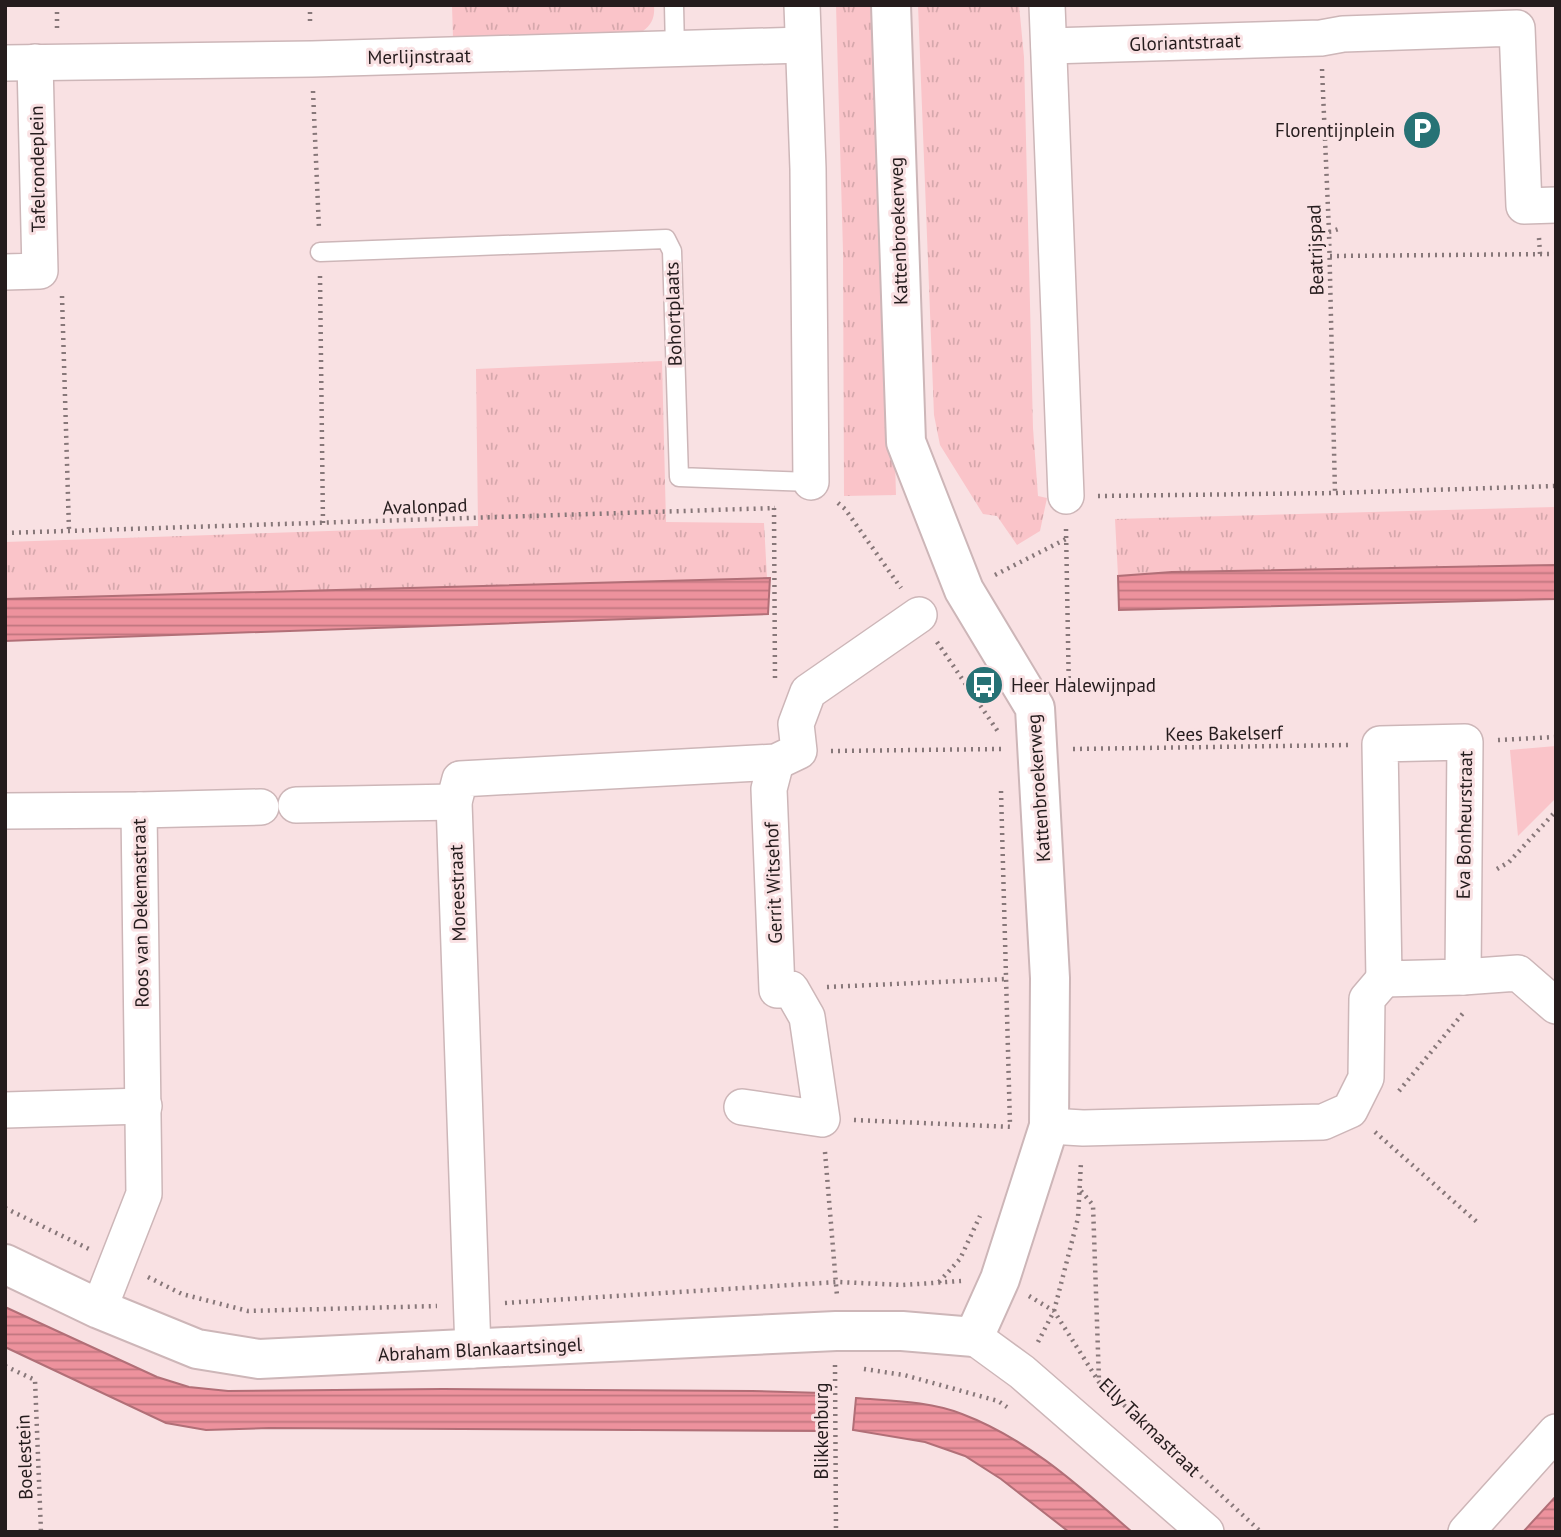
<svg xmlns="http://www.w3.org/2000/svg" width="1561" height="1537" font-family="'PT Sans',sans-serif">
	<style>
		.grass { fill: url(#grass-tufts) }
		.park { fill: #fac4c9 }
		.water { fill: url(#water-rules); stroke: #b16f77; stroke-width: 2 }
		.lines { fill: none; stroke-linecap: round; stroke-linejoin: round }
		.lane-casing { stroke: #cdb6b8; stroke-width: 21 }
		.street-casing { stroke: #cdb6b8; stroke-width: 38 }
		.secondary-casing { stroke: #cdb6b8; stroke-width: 42 }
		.path { stroke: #877779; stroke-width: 4.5; stroke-dasharray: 2 5; stroke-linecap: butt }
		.lane { stroke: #fff; stroke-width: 18 }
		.street { stroke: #fff; stroke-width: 35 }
		.secondary { stroke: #fff; stroke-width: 38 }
		.labels { text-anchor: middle; stroke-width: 6; stroke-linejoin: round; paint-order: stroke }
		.street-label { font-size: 19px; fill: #251c1d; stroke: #f9e1e3 }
		.poi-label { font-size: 19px; fill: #251c1d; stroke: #f9e1e3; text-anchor: end }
	</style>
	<defs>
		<pattern id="grass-tufts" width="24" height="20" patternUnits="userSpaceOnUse" patternTransform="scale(1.75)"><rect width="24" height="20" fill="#fac4c9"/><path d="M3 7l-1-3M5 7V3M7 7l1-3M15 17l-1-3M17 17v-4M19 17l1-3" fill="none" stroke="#d6a8ac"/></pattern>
		<pattern id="water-rules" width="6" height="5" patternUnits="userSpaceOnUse" patternTransform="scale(1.75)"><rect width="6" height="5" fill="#ed929d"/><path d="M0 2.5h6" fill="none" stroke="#c0767f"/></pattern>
	</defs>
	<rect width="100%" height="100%" fill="#f9e1e3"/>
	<!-- grass -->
	<g class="grass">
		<path d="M452,5H654C655,17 652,24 643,31L453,38Z"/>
		<polygon points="836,5 882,5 896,495 844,496 843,251"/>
		<polygon points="918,5 1019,5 1024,57 1033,428 1038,496 1047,498 1040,531 1017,545 997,516 983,514 940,445 934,415"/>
		<polygon points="662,361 666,522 764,523 767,578 5,599 5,542 478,526 476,369"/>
		<polygon points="1556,507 1556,565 1172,572 1118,576 1115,519"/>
	</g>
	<!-- park -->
	<polygon class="park" points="1556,746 1556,798 1518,836 1510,750"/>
	<!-- water -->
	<g class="water">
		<polygon points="1556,565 1556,599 1119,610 1118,576 1172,572"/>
		<polygon points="770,578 768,614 5,641 5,599"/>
		<polygon points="5,1307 157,1377 189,1387 228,1391 443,1389 752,1391 822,1393 822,1431 269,1428 206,1430 166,1423 5,1347"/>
		<path d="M856,1398C891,1401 929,1401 962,1414C1028,1439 1079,1486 1132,1532H1069L1001,1479L965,1456L925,1442L853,1430Z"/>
		<polygon points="1556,1496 1556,1532 1523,1532"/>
	</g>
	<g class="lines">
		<defs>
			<g id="lane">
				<polyline points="674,5 675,50"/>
				<polyline points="320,252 666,239 672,251 679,477 811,482"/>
			</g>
			<g id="street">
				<polyline points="802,5 808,169 811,482"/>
				<polyline points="1047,5 1066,496"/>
				<polyline points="1049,46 1321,38 1343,34 1517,28 1524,206 1556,205"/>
				<polyline points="5,63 312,59 803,45"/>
				<polyline points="5,272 40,271 35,62"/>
				<polygon points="1465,742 1463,977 1384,979 1380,744"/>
				<polyline points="296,805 454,802"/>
				<polyline points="139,810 261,807"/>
				<polyline points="5,811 139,810 144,1194 99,1309"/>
				<polyline points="1463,977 1518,973 1556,1006"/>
				<polyline points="742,1107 822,1119 807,1017 791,989 777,990 769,789 776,762"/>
				<polyline points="5,1110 144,1106"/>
				<polyline points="1049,1126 1083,1128 1323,1122 1350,1110 1366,1078 1367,999 1384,979"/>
				<polyline points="974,1337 1022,1372 1206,1532"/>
				<polyline points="473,1350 454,802 460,779 776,762 799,751 796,724 808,692 919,615"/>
				<polyline points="1466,1532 1556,1432"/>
			</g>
			<polyline id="secondary" points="5,1264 99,1309 197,1349 259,1359 836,1331 902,1331 974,1337 1000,1279 1049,1126 1050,978 1035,708 964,590 906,442 891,5"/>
		</defs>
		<!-- lane casing -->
		<use href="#lane" class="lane-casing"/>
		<!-- street casing -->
		<use href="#street" class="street-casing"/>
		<!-- secondary casing -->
		<use href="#secondary" class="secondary-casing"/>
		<!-- path -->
		<g class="path">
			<polyline points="57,5 57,28"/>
			<polyline points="310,5 310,26"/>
			<polyline points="1322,69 1329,232 1335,493"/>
			<polyline points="313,91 319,229"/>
			<polyline points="1329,232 1342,228"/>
			<polyline points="1539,238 1540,254"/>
			<polyline points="1330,256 1556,254"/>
			<polyline points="320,276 323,524"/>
			<polyline points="62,296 69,530"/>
			<polyline points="1098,496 1335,493 1556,486"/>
			<polyline points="838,503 845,509 901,588"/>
			<polyline points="774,508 775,680"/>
			<polyline points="1066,529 1069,695"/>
			<polyline points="5,533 775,508"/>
			<polyline points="995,575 1066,539"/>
			<polyline points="937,642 999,733"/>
			<polyline points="1498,740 1556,737"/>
			<polyline points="1073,749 1348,745"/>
			<polyline points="831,751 1001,749"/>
			<polyline points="1001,791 1010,1125"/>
			<polyline points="1497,869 1509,862 1556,811"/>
			<polyline points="827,987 1006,979"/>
			<polyline points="1399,1091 1464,1012"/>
			<polyline points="854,1120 1013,1127"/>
			<polyline points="1375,1132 1478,1223"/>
			<polyline points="825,1152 837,1296"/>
			<polyline points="1081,1191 1093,1205 1099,1381"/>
			<polyline points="5,1208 89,1249"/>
			<polyline points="148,1277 182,1294 248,1311 437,1306"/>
			<polyline points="939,1282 960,1259 980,1216"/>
			<polyline points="1029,1296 1054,1311 1099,1382 1261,1532"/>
			<polyline points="505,1303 838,1282 903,1285 961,1281"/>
			<polyline points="1038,1342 1054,1311 1078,1218 1081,1162"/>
			<polyline points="835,1365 836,1532"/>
			<polyline points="5,1366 35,1380 41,1532"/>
			<polyline points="864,1369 904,1375 998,1401 1007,1407"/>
		</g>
		<!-- lane -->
		<use href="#lane" class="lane"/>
		<!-- street -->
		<use href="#street" class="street"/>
		<!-- secondary -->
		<use href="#secondary" class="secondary"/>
	</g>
	<!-- icons -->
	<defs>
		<symbol id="parking-disc" viewBox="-11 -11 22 22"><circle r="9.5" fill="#277275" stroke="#f9e1e3"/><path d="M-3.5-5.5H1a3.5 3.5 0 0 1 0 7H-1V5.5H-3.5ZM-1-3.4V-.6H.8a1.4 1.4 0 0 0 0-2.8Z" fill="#fff"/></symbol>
		<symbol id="bus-disc" viewBox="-11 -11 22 22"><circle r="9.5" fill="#277275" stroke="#f9e1e3"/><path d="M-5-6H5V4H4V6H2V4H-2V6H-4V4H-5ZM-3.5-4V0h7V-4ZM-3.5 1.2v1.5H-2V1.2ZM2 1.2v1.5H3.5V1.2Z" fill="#fff"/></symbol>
	</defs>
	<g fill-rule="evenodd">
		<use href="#parking-disc" x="1400" y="108" width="44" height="44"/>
		<use href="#bus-disc" x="962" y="663" width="44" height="44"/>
	</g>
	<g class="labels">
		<!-- street labels -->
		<g class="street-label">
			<text transform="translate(1185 42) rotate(-2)" y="7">Gloriantstraat</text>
			<text transform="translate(419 56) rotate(-1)" y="7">Merlijnstraat</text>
			<text transform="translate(37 169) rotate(-91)" y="7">Tafelrondeplein</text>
			<text transform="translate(898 231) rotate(-92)" y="7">Kattenbroekerweg</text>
			<text transform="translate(1315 250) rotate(-92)" y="7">Beatrijspad</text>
			<text transform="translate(673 314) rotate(-92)" y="7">Bohortplaats</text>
			<text transform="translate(425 506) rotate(-2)" y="7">Avalonpad</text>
			<text transform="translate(1224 733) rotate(-1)" y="7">Kees Bakelserf</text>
			<text transform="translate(1038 788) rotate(-94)" y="7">Kattenbroekerweg</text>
			<text transform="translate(1464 825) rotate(-89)" y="7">Eva Bonheurstraat</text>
			<text transform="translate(773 883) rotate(-92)" y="7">Gerrit Witsehof</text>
			<text transform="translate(457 893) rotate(-92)" y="7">Moreestraat</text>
			<text transform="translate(140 913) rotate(-91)" y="7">Roos van Dekemastraat</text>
			<text transform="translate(480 1349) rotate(-3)" y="7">Abraham Blankaartsingel</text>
			<text transform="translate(1150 1427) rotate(44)" y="7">Elly Takmastraat</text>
			<text transform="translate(821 1431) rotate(-90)" y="7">Blikkenburg</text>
			<text transform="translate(24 1457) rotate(-92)" y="7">Boelestein</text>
		</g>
		<!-- poi labels -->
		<g class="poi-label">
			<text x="1395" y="137">Florentijnplein</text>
			<text x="1011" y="692" text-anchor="start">Heer Halewijnpad</text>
		</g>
	</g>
	<!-- border -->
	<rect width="1561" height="1537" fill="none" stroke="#251c1d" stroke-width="14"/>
</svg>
